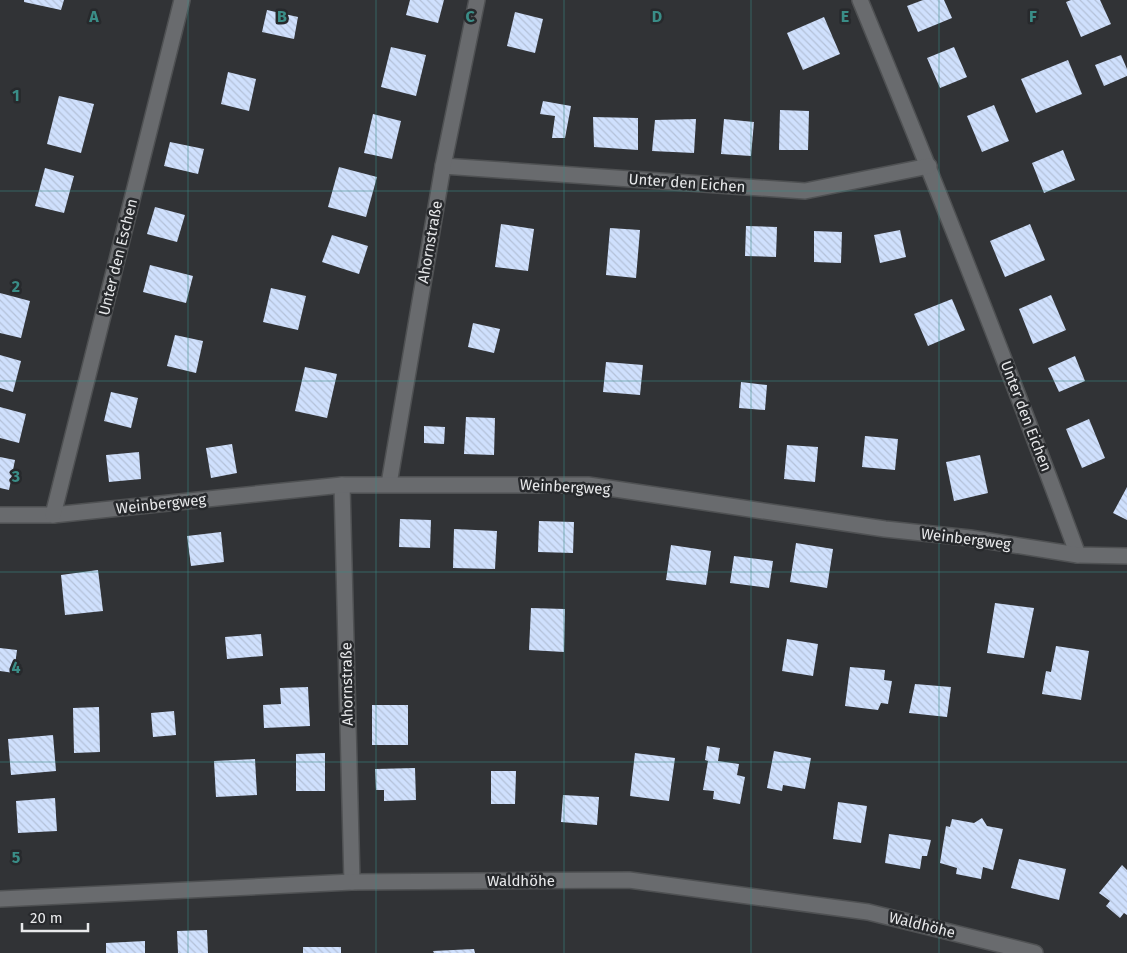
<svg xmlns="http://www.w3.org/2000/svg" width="1127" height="953" font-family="'Fira Sans',sans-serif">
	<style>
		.building { fill: url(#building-back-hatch) }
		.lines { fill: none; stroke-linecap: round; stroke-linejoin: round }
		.street-casing { stroke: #4f5153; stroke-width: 18 }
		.street { stroke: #696b6e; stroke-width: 15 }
		.grid { fill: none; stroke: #3a8d87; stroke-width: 1; stroke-opacity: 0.55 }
		.labels { text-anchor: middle; stroke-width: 5; stroke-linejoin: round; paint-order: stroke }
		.street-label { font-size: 15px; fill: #e8e9eb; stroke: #27292c }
		.grid-label { font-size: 16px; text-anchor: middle; font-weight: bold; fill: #3a8d87; stroke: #27292c; stroke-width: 5; stroke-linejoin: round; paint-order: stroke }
	</style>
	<defs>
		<pattern id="building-back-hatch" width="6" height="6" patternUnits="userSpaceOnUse" patternTransform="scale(1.25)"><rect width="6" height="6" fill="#cfe0fd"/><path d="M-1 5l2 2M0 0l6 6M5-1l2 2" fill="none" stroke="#b4c1d8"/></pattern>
	</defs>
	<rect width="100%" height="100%" fill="#313336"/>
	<!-- building -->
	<g class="building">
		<polygon points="24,0 64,0 61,10 24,2"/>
		<polygon points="410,0 444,0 438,23 406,15"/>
		<polygon points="923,0 944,0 952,18 918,32 907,6"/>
		<polygon points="1071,0 1100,0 1111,24 1081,37 1066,2"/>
		<polygon points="267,10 298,17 294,39 262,32"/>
		<polygon points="515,12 543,19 535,53 507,46"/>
		<polygon points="824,17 840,54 803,70 787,33"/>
		<polygon points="391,47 426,55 416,96 381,87"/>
		<polygon points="954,47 967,77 940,88 927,58"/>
		<polygon points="1121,55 1127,69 1127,76 1104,86 1095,65"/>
		<polygon points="1068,60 1082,94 1036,113 1021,79"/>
		<polygon points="228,72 256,79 249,111 221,104"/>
		<polygon points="59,96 94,104 81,153 47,144"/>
		<polygon points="543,101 571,106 565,138 552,138 555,116 540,114"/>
		<polygon points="994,105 1009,141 982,152 967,116"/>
		<polygon points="780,110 809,111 808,150 779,150"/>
		<polygon points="373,114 401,121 392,159 364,153"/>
		<polygon points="593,117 638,118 638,150 594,147"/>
		<polygon points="696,119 694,153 652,151 655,120"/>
		<polygon points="724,119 754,122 751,156 721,154"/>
		<polygon points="170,142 204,149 198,174 164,166"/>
		<polygon points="1063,150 1075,180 1044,193 1032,163"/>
		<polygon points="339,167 377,177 366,217 328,207"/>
		<polygon points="45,168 74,176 64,213 35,206"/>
		<polygon points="155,207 185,215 177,242 147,234"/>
		<polygon points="501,224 534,229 528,271 495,267"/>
		<polygon points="1030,224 1045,260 1005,277 990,241"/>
		<polygon points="746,226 777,227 776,257 745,256"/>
		<polygon points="610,228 640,230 636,278 606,275"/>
		<polygon points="900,230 906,257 880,263 874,235"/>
		<polygon points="814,231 842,232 841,263 814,262"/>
		<polygon points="332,235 368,246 359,274 322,262"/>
		<polygon points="150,265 193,276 186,303 143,292"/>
		<polygon points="271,288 306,296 298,330 263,322"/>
		<polygon points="0,293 30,301 21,338 0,333"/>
		<polygon points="1051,295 1066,330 1033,344 1019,309"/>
		<polygon points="952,299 965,330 928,346 914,314"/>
		<polygon points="473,323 500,329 494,353 468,347"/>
		<polygon points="175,335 203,341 196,373 167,366"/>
		<polygon points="0,355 21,361 13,392 0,388"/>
		<polygon points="1075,356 1085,381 1059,392 1048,368"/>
		<polygon points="606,362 643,365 640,395 603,392"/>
		<polygon points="305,367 337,374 327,418 295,411"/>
		<polygon points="741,382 767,385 765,410 739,408"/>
		<polygon points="111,392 138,398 131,428 104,421"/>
		<polygon points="0,407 26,414 19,443 0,438"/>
		<polygon points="466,417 495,418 494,455 464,454"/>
		<polygon points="1089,419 1105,458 1082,468 1066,429"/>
		<polygon points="424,426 445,427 444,444 424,443"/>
		<polygon points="865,436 898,439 895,470 862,467"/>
		<polygon points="232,444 237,473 211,478 206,448"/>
		<polygon points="787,445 818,447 815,482 784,479"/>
		<polygon points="139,452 141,479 109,482 106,455"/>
		<polygon points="980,455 988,493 954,501 946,462"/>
		<polygon points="0,457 15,460 9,490 0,488"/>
		<polygon points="1127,487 1127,520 1113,513"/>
		<polygon points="400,519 431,520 430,548 399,547"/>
		<polygon points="539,521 574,522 573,553 538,552"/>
		<polygon points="454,529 497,531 495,569 453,568"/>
		<polygon points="221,532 224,562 191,566 187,536"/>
		<polygon points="796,543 833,549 827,588 790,582"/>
		<polygon points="671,545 711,551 706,585 666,580"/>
		<polygon points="734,556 773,561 769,588 730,583"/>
		<polygon points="98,570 103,611 65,615 61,575"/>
		<polygon points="995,603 1034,608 1024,658 987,653"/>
		<polygon points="531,608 565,609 564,652 529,650"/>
		<polygon points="261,634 263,656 227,659 225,637"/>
		<polygon points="787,639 818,644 813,676 782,671"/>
		<polygon points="1056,646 1089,651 1081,700 1042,694 1046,671 1051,672"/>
		<polygon points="0,648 17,650 14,673 0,671"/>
		<polygon points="850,667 885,670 884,680 892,681 888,704 881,703 878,710 845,706"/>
		<polygon points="915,684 951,687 947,717 909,713"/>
		<polygon points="308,687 310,726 264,728 263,705 281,704 280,688"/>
		<rect x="372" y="705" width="36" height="40"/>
		<polygon points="99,707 100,752 74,753 73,708"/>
		<polygon points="174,711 176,735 153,737 151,713"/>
		<polygon points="53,735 56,771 11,775 8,739"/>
		<polygon points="707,746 720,748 718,761 739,764 737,775 745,777 740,804 713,799 714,791 703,790 708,761 705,760"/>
		<polygon points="774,751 811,758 805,789 783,785 782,791 767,788"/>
		<polygon points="325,753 325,791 296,791 296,754"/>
		<polygon points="635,753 675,758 669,801 630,796"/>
		<polygon points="255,759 257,795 216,797 214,761"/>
		<polygon points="415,768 416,800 384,801 384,790 376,790 375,769"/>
		<polygon points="491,771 516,771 515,804 491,804"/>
		<polygon points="563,795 599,797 597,825 561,822"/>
		<polygon points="55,798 57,831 18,833 16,801"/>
		<polygon points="838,802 867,806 861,843 833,839"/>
		<polygon points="982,818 987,826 1003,829 993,870 983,867 981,879 956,874 957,868 940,863 946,826 950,827 952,819 974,823"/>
		<polygon points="889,834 931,840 927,856 922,856 920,869 885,863"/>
		<polygon points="1019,859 1066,869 1059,900 1011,888"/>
		<polygon points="1122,865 1127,870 1127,915 1124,913 1120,918 1106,906 1110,901 1099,893"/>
		<polygon points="207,930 208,953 178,953 177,931"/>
		<polygon points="145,941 145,953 106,953 106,943"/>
		<rect x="303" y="947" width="38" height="6"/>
		<polygon points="474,949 475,953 434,953 433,951"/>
	</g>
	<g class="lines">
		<defs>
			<g id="street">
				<path d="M860,0C936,184 1009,368 1078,555"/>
				<polyline points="443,166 805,191 929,166"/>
				<polyline points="389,484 443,166 477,0"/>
				<polyline points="342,485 352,882"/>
				<polyline points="0,515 53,515 342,485 588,485 885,529 970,538 1078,555 1127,556"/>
				<polyline points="53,515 182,0"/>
				<polyline points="0,899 352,882 629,880 868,912 1035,953"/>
			</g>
		</defs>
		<!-- street casing -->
		<use href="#street" class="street-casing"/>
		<!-- street -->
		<use href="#street" class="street"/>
	</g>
	<!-- grid -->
	<path class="grid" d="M188,0V953M376,0V953M564,0V953M751,0V953M939,0V953M0,191H1127M0,381H1127M0,572H1127M0,762H1127"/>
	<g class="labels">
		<!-- street labels -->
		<g class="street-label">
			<text transform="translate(687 183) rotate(4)" y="5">Unter den Eichen</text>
			<text transform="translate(430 242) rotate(-80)" y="5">Ahornstraße</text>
			<text transform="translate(118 257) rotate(-76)" y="5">Unter den Eschen</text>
			<text transform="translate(1026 416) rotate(69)" y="5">Unter den Eichen</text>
			<text transform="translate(565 487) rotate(3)" y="5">Weinbergweg</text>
			<text transform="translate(161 504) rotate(-6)" y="5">Weinbergweg</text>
			<text transform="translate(966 539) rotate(7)" y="5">Weinbergweg</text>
			<text transform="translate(347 684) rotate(-91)" y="5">Ahornstraße</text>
			<text x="521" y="886">Waldhöhe</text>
			<text transform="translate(922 925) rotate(14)" y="5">Waldhöhe</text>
		</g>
	</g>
	<g class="grid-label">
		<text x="94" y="22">A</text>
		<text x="282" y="22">B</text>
		<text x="470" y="22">C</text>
		<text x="657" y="22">D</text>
		<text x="845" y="22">E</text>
		<text x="1033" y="22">F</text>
		<text x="16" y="101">1</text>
		<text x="16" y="292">2</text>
		<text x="16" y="482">3</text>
		<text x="16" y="673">4</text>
		<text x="16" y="863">5</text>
	</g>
	<!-- scale -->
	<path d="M22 923v8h66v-8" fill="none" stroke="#e8e9eb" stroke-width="2.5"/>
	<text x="30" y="923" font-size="15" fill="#e8e9eb" stroke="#27292c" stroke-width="4" paint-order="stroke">20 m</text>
</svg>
